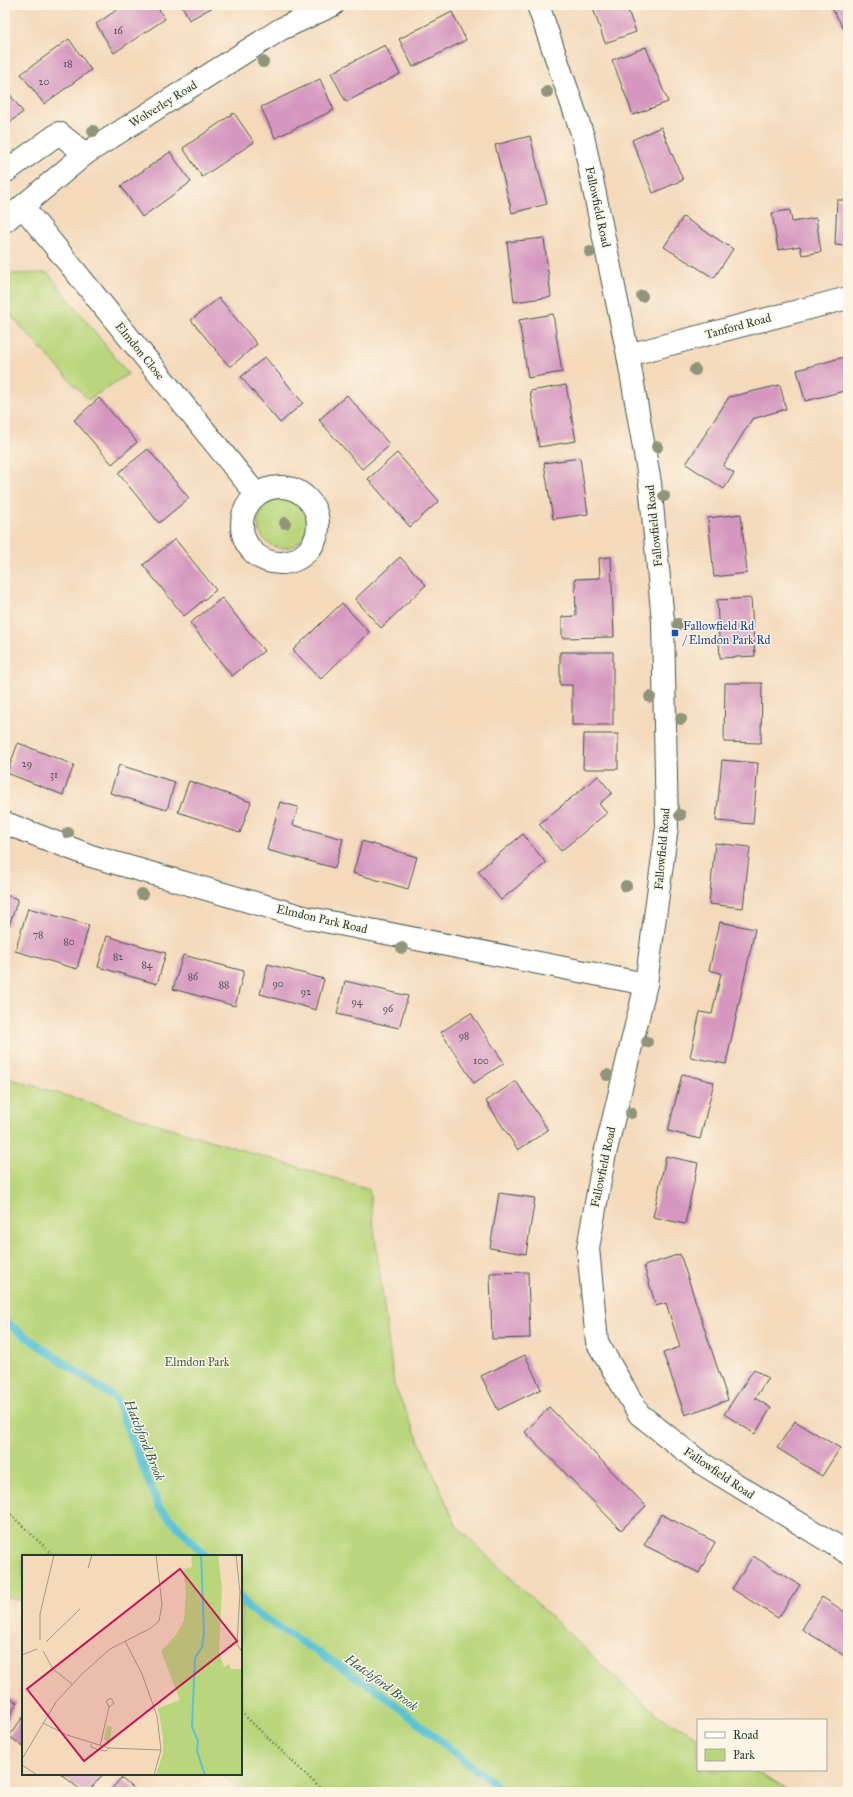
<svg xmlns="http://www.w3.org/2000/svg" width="853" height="1797" font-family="'IM FELL Great Primer',serif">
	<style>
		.green { fill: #bad67c; stroke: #6c8a58 }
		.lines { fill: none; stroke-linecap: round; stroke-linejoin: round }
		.stream { stroke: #5ac3d6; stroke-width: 8 }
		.building { fill: #d597bf }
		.minor-casing { stroke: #3f5448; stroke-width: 24 }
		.path { stroke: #3f5448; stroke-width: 2.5; stroke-dasharray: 1 3; stroke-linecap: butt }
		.minor { stroke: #fff; stroke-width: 22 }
		.tree { fill: #909478 }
		.transit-dot { fill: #1a4fb4; stroke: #fcf5e5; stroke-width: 1.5 }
		.labels { text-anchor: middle; stroke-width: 3; stroke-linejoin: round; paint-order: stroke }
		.number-label { font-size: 10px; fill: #4c5457 }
		.street-label { font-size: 12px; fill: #1f3d34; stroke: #fcf5e5 }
		.transit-label { font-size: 12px; fill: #164399; stroke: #fcf5e5; text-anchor: start }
		.park-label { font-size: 12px; fill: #3e5c42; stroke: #fcf5e5 }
		.water-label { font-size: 13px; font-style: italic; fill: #2e5e5c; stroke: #fcf5e5 }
		.inset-river { fill: none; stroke: #5ac3d6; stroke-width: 2 }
		.inset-road { fill: none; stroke: #9f9b85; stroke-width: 1 }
		.view { fill: #c2185b; fill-opacity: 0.15; stroke: #c2185b; stroke-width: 2 }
		.inset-edge { fill: none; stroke: #1f3d34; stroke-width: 2 }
	</style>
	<rect width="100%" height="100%" fill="#fcf5e5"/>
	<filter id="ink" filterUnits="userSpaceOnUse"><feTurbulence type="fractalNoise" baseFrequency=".025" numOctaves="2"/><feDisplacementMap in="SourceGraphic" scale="8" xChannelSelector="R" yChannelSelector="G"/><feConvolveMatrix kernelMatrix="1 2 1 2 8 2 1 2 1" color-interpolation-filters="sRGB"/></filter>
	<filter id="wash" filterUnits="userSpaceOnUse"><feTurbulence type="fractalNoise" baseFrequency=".012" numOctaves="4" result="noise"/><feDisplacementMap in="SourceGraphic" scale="16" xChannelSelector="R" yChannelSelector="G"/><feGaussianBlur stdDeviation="0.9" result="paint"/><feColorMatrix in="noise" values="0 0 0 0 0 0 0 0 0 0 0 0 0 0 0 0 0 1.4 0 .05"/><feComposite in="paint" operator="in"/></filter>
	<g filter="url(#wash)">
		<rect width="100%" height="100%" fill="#f4d9bb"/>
		<!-- green -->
		<g class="green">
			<polygon points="48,273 128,374 88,400 5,309 5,274"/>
			<circle cx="283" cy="523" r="25"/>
			<polygon points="5,1077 369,1189 394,1385 457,1527 622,1684 658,1715 698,1738 698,1770 753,1770 791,1792 242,1792 221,1774 241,1774 241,1556 23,1556 23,1602 5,1596"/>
		</g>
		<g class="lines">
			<!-- stream -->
			<g class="stream">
				<polyline points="5,1322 116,1399 159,1507 206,1556"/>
				<polyline points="241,1598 250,1609 377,1690 504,1792"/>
			</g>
		</g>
		<g id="blocks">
			<!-- building -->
			<g class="building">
				<polygon points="124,5 156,5 165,19 114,53 96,24"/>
				<polygon points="182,5 217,5 189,20"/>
				<polygon points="592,5 626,5 636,32 605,43"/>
				<polygon points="830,5 848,5 848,36"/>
				<polygon points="452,12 466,40 413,67 399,39"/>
				<polygon points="69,39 91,70 44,104 21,74"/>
				<polygon points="385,45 400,74 346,102 331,73"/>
				<polygon points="646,47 668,102 633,115 612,60"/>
				<polygon points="320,79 334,110 275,138 261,107"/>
				<polygon points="5,88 23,112 5,126"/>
				<polygon points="234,113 254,142 202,177 183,148"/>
				<polygon points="661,127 683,180 653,193 632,140"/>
				<polygon points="530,136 547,204 512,213 495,145"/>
				<polygon points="170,152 191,182 142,217 121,186"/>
				<polygon points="837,200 848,200 848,246 835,245"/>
				<polygon points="790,210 792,222 816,218 821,252 802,255 800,246 778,250 772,213"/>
				<polygon points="683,217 733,249 714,278 664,247"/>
				<polygon points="544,238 551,297 514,302 507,242"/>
				<polygon points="219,298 257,344 230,367 191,320"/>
				<polygon points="553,314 562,372 528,378 519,320"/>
				<polygon points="848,356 848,390 805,401 797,370"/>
				<polygon points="265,357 303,403 280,423 241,377"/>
				<polygon points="566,385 576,441 539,447 530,391"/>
				<polygon points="780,385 786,409 752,419 723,466 734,473 724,489 686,464 729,397"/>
				<polygon points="347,395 390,445 362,469 319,420"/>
				<polygon points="99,398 137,442 112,464 74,420"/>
				<polygon points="148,449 189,498 159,523 118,473"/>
				<polygon points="397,453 439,501 410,527 368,479"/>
				<polygon points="580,458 588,514 553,519 544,463"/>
				<polygon points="741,514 747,573 714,577 708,518"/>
				<polygon points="175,539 216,590 184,616 143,565"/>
				<polygon points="400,557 426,585 381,628 355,599"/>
				<polygon points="611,557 614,637 562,638 562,617 576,616 575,579 600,578 599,558"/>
				<polygon points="222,598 264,651 232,676 190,623"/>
				<polygon points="751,598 755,656 720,658 717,600"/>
				<polygon points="342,603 369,632 321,679 293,650"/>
				<polygon points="560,652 613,652 613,725 572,725 572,685 560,685"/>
				<polygon points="725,683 762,683 761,743 724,742"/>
				<polygon points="584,734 618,734 618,769 583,769"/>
				<polygon points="18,743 74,765 63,795 7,773"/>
				<polygon points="722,760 758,763 753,824 716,821"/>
				<polygon points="119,765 175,782 167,810 110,793"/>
				<polygon points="598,776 612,793 599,804 607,813 561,851 539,824"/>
				<polygon points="189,781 251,802 240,833 178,812"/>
				<polygon points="280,802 298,807 293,825 343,839 335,868 267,850"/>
				<polygon points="523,834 546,863 501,900 478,871"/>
				<polygon points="362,841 417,857 408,889 353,873"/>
				<polygon points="715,843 750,847 743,908 709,904"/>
				<polygon points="5,895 18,899 9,926 5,925"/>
				<polygon points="28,908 89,925 77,969 15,951"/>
				<polygon points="720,922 755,929 726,1064 690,1057 700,1012 712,1014 721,973 709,970"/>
				<polygon points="107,936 166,953 157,984 98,967"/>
				<polygon points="183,955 244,971 235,1006 173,989"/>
				<polygon points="268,964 324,979 316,1010 260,994"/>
				<polygon points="345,981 408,996 399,1028 337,1014"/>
				<polygon points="471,1013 504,1063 474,1083 441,1032"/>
				<polygon points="682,1074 714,1082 700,1139 668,1131"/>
				<polygon points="516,1081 548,1130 518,1150 486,1101"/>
				<polygon points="666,1156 698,1163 685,1224 653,1217"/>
				<polygon points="499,1193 535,1198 526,1254 490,1248"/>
				<polygon points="680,1254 728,1400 685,1415 663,1353 680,1347 666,1303 656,1306 644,1266"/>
				<polygon points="528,1272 530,1338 492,1339 490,1273"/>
				<polygon points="525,1355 541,1389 498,1410 481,1376"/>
				<polygon points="754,1369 768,1378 755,1398 771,1408 755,1434 724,1414"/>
				<polygon points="549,1407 646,1506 621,1530 525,1432"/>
				<polygon points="795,1421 840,1448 822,1476 777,1448"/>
				<polygon points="661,1514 715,1542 699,1573 644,1545"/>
				<polygon points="753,1556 800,1585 778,1618 732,1589"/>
				<polygon points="822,1597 848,1614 848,1658 802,1629"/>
				<polygon points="5,1696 17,1702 5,1726"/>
				<polygon points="23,1717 23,1747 9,1736"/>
				<polygon points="61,1774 103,1774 88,1792 83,1792"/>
				<polygon points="121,1778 137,1792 109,1792"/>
			</g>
		</g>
	</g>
	<g filter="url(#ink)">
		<use href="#blocks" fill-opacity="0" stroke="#3f5448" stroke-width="1"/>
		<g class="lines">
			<defs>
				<g id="minor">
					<polyline points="538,5 583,136 628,355 650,483 663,621 667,827 646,984 604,1158 588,1248 597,1342 639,1414 701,1463 848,1553"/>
					<polyline points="5,172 59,133 85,154"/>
					<polyline points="23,207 256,494"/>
					<polyline points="5,221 85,154 281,29 333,5"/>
					<polyline points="628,355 848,298"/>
					<circle cx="280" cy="525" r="38"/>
					<polyline points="5,823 91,856 304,917 646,984"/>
				</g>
			</defs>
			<!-- minor casing -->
			<use href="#minor" class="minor-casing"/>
			<!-- path -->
			<g class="path">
				<polyline points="5,1509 54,1556"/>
				<polyline points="241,1712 324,1792"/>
			</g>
			<!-- minor -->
			<use href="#minor" class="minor"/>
		</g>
		<!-- trees -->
		<g class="tree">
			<circle cx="263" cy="62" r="6"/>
			<circle cx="547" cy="92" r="6"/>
			<circle cx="93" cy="131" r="6"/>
			<circle cx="590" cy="252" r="6"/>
			<circle cx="642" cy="296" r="6"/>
			<circle cx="695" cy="370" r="6"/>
			<circle cx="657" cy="447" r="6"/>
			<circle cx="664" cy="496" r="6"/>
			<circle cx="285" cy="523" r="6"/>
			<circle cx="678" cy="624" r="6"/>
			<circle cx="650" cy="697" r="6"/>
			<circle cx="681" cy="719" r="6"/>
			<circle cx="680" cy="815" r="6"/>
			<circle cx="68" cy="833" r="6"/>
			<circle cx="626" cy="886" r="6"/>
			<circle cx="142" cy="894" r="6"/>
			<circle cx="402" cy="948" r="6"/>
			<circle cx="647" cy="1042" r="6"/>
			<circle cx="607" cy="1075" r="6"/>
			<circle cx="631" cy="1113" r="6"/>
		</g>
	</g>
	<!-- markers -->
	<rect class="transit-dot" x="671" y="629" width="8" height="8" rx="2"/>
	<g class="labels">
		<!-- number labels -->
		<g class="number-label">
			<text x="118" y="34">16</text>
			<text x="68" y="67">18</text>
			<text x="44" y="85">20</text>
			<text x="27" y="767">29</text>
			<text x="54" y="778">31</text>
			<text x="38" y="938">78</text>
			<text x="69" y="945">80</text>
			<text x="118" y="960">82</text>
			<text x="147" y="968">84</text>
			<text x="193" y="980">86</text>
			<text x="278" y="987">90</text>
			<text x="224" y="988">88</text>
			<text x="306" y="995">92</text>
			<text x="357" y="1005">94</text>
			<text x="388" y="1012">96</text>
			<text x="464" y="1039">98</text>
			<text x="481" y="1064">100</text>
		</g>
		<!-- street labels -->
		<g class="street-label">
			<text transform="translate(163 104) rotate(-32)" y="4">Wolverley Road</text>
			<text transform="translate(598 207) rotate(78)" y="4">Fallowfield Road</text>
			<text transform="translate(738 326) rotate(-15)" y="4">Tanford Road</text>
			<text transform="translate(140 351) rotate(51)" y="4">Elmdon Close</text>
			<text transform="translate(654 526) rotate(-96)" y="4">Fallowfield Road</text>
			<text transform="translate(662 849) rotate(-85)" y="4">Fallowfield Road</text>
			<text transform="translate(322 919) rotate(13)" y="4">Elmdon Park Road</text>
			<text transform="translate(603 1167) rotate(-78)" y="4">Fallowfield Road</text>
			<text transform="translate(719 1473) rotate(34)" y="4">Fallowfield Road</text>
		</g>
		<!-- transit labels -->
		<g class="transit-label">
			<text x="683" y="630">Fallowfield Rd<tspan x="683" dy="14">/ Elmdon Park Rd</tspan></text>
		</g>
		<!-- park labels -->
		<g class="park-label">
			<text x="197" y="1366">Elmdon Park</text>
		</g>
		<!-- water labels -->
		<g class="water-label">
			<text transform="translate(145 1440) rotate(68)" y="5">Hatchford Brook</text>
			<text transform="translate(382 1682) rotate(36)" y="5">Hatchford Brook</text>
		</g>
	</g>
	<!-- overview -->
	<g transform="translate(22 1555)">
		<rect width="220" height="220" fill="#f4d9bb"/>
		<path d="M169,0H196L200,33L197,98L202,112L207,109L209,114H220V220H134L141,198V182L136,153L158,145L139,96L154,80L162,65L164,36L161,14L170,12ZM85,171L90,172L87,190L82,184Z" fill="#bad67c"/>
		<path class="inset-river" d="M179,0L182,78L180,92L173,103L170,172L176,186L175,196L183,220"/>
		<path class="inset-road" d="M214,0L218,37L215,89L220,97M66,13L70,0M18,85V59L32,0M103,86L120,119L135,161L139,195L132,220M24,87L58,54M21,96L31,114L50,129M0,100L15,94M21,168L45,180L87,193L139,195M69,189V192L77,195L84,196L87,193M78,191L87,152L84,146L89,143L92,148L87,152M0,204L34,147L60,119L88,94L129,73L137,66L140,49L134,0M0,210L15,220"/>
		<path class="view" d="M158,14L215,86L62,206L5,134Z"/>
		<rect width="220" height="220" class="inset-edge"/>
	</g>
	<!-- margin -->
	<rect width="853" height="1797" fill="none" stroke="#fcf5e5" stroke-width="20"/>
	<!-- legend -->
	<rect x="697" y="1719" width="130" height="52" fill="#fcf5e5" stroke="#a4ab9e"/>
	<rect x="705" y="1732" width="20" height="6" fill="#ffffff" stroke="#a4ab9e"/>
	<text x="733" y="1739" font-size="12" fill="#1f3d34">Road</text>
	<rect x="705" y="1749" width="20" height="12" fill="#bad67c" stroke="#a4ab9e"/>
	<text x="733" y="1759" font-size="12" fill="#1f3d34">Park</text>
</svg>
